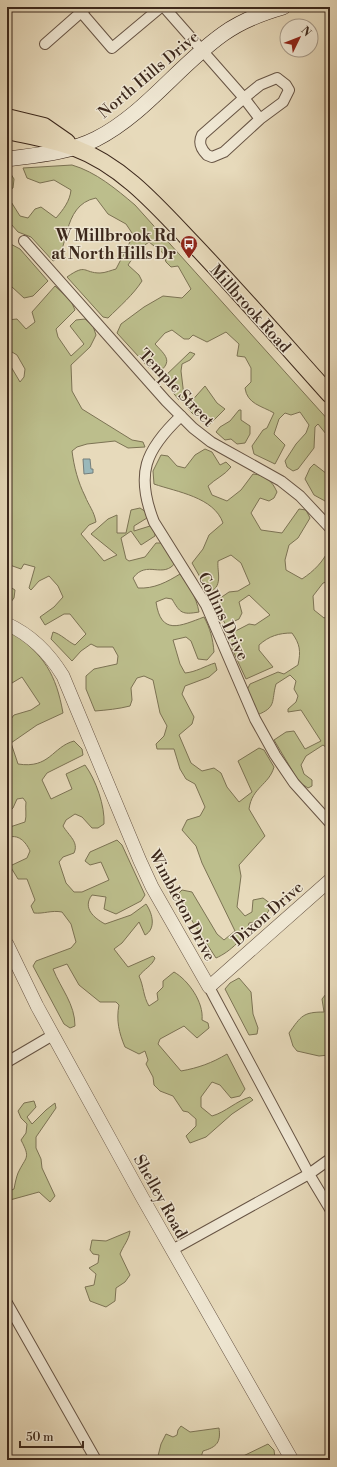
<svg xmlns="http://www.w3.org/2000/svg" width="337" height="1467" font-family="'Libre Bodoni',serif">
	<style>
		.green { fill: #bcbe8c; stroke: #7c7354 }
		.water { fill: #9ab8ba; stroke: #747e7b }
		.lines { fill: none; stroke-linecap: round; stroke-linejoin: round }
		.minor-casing { stroke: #675444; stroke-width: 12 }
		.tertiary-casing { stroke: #675444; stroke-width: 14 }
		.secondary-casing { stroke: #3c281c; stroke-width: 16 }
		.primary-casing { stroke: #3c281c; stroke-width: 18 }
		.minor { stroke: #efe7d3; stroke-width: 10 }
		.tertiary { stroke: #efe7d3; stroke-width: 13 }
		.secondary { stroke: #efe7d3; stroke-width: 15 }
		.primary { stroke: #e7dabb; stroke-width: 16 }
		.labels { text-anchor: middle; stroke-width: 3; stroke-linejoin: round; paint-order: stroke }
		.street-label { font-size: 16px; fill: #3c281c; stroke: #efe7d3 }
		.poi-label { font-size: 16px; font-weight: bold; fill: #3c281c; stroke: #efe7d3; text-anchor: end }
	</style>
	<rect width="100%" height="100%" fill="#e7dabb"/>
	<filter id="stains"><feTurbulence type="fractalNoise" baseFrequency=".005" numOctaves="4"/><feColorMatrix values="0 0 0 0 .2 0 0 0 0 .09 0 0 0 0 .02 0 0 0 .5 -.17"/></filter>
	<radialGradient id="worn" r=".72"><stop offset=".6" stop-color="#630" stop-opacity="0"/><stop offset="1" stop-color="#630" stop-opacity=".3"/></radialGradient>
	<!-- green -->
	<g class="green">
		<path d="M72,165C96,172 116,189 135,205L330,422V439L318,424L315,427L314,448L298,469L293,471L287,467L285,461L296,444L306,433L309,425L300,412L291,415L285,413L279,419L274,434L285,445L275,464L254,454L252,446L263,430L267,428L274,413C262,406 247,404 245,388L251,382V368L245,357L237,356L239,344L226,332L207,342L193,335L189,339H184L172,330L165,333L155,344C165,355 174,361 158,373L150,369L117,333L121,324L144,307L163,296L182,298L191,289L178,266L171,267L166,262L163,253L149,242L138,250L128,265L139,275L142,281C133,295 120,306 108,318L103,317L67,277C87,263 83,273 100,273C105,273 112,270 116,269L131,240L132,233L126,224L108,214L96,198C60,205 70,255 53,261L31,237L18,232L11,224L7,210L8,197L20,216L28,218L35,209L41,207L56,218C63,210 70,201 71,190L54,180L40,183L27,178L23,168Z"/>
		<polygon points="7,171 9,171 14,179 13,188 7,191"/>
		<polygon points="7,242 20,249 48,281 33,296 24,298 12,287 7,288"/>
		<path d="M55,286L71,301L75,310L56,329L58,337L71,356L84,344L70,326L76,320L85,319L93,326L96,335L90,347L71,365L72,391L82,409L132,440L143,442L145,447L128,448L115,441L87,444L77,447L72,451C74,467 78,482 85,496C89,506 94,511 96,522L89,525L81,534L104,561L117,555L91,534L108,519L117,515V533H126L131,510L140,508L146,512L147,518L134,526V531L150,526L155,530V536L141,545L131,531L121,538L126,559L129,561L145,557L156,543H163L176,562C163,580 147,559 133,578L138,588C154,589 167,582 180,574C189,586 196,596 199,612C182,615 180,613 172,599L166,598L156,602C161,636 180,626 204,617C210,628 213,639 214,652L207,660L198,659L191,641L186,637L173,640L180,664L185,673C196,672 205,666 215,663L217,670L209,677L185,686L182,694L194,717L192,724L179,735L191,763L202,771L214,768L221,773L227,787L239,802L252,792L238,761L259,748L264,750L274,767C269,785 252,787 249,809L265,836L239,865L241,876L237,907L245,916L252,912L253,900L263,898L271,904C269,915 260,922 249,923C246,937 230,952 216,958L176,896L182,890L192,892L217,934L224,940L235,931L202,863L196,846L182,830L187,820L200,816L205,807L195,784L186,779L180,769L174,749H157L156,744L164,736L167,726L160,713L153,680L144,676L137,678L131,688L132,700L130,706C118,709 107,710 95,711L86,689V676L94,669L117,664L118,656L113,647H97L91,644L81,651L72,661L51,639L53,632C61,634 67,641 75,645L86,634L70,614H64L45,625L40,617L54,607L63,597L58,586L49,576L39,581L31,590L29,588L35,567L24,564L21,569L7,564V360L20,382L24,377L25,369L17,355L7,349V320L17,319L26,329L35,322L32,312Z"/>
		<polygon points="190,352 195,354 190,360 182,364 181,371 184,396 179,400 162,379"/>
		<polygon points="205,386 217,403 225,409 208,426 205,423 206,418 195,416 188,409 188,405"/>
		<polygon points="239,410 241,410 241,420 250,426 250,434 245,443 237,444 231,439 225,440 216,432 220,427 230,421"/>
		<path d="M205,449L212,452L220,465L226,462L231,467C225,475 215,479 208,486L212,495L227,501L241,490L253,474C266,475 272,481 277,492L274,498L269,501L260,498L251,513L261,530L282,533L299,509L306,510L310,518L298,538L289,545L285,560L286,570L302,579C314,571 323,562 329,549L326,542L330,541V581L323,583L313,596L314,610L324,618L330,615V750L323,745L306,756L301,765L304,774L312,780V786L308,788L299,782L274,740L286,732L294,731L305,749L321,741L301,710L288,712V709L296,702L298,696L294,689L296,681L290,675L276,684C271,702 277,707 257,715L247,690L250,684L278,672L284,674L298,665C301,651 300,644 292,633C279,633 269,636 259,645V650L273,667L246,679L226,636L249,624L255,625L270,615L249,595L239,602L242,613L239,619L226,625L213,603L229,592L238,591L250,584L241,563L231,555L218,561C217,573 223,584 211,592L204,584L192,563L203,549L209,535L223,523C214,497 177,492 154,484L153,471L161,455L168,456L177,466L185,468L195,455Z"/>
		<polygon points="314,464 327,474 330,472 330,508 325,501 314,495 305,479 310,468"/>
		<polygon points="7,585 15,590 14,598 7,607"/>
		<path d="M12,632C44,655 56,674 63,713L37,725L11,743L18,764C50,769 52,747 74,741L82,749L83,755L47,773L42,780L51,799L72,789L66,774L85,765C96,780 105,806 104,824L98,828H92L82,817L75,814L66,820L63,826C69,836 79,842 74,853L63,857L59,862L66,883L74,892H82L109,880L101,862L90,865L85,861L90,852L117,840L122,845L145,895L141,901L116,914L104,909L106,897L92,895C82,908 94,918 105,924L131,915L146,904C153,914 156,929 145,935L139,922L122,943L114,949L128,967L153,956L155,958C152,966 144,969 139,976C144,987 143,996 149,1006L158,1000L157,993L163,987V981L174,972C188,980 204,1002 202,1020L208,1023L209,1028L197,1038L184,1026L160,1039L158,1044L181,1071C198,1068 212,1063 227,1054L245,1089L240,1096L231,1098L220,1085L212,1082L201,1097V1107L212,1116C226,1112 236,1101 250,1097L253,1100L232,1114L206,1137L190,1143L186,1136L196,1126V1119L188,1112L183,1111L173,1096L160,1091L154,1085L153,1077L146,1064L148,1060L145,1051L139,1054L125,1047C119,1033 116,1020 119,1005L116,1002H100L79,985L67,964L53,969C61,989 75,1004 75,1026L70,1028L64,1024L33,966L36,961L71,948L76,942L71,924L62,912C51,910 44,914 34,913L31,906L35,900L27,879H18L10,866L27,858L30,851C26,842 18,833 7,838V828L25,822C27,815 25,809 26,802L23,798L17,799L13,808L9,812L7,810V724L14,715L31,710L40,704L22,677L7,686V640Z"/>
		<polygon points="239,978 251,992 253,1014 258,1028 257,1034 249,1035 225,989 230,983"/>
		<path d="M330,989V1053L329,1055L319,1056L297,1051L293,1046L289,1033C301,1016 303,1012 324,1012L322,999Z"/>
		<path d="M34,1101L36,1107L27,1117L32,1124L46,1110L55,1103L56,1108L36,1137V1148L41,1159L42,1168L55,1196L50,1202L39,1192L10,1200L7,1192L14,1189C15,1184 16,1178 18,1173C26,1156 31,1159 21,1140L26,1133L27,1124L21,1118L18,1111L24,1103Z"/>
		<path d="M130,1231C129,1240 123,1246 120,1254L130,1275L125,1282L116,1288L115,1301L106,1307L90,1301L85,1287L94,1285L96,1274L89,1268L98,1263L99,1255L93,1254L90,1250L92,1240L106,1241Z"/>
		<path d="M181,1426L190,1432L219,1428C221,1442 217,1447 203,1451L200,1460H161L158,1456L161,1444L166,1434L173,1437L177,1435L178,1430Z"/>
		<polygon points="268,1444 274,1450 275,1458 271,1459 264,1456 254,1460 235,1460"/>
	</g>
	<!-- water -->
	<polygon class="water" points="83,459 90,459 91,469 93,469 93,473 84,474"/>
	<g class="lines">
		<defs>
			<g id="minor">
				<path d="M164,7L244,98L260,85L277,78L286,85L289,90L283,102L260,119L224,152L212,157L207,155C201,149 198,143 202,135L244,98L260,119"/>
				<polyline points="81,12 112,48 161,7"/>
				<polyline points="45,44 87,7"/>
				<polyline points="24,241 166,401 193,428 211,442 281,481 300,496 330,528"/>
				<path d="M181,416C145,450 135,474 154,522L206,605L255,719L275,755L294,783L330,823"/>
				<polyline points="209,987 309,1174 330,1209"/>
				<polyline points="7,1062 53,1035"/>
				<polyline points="172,1250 309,1174 330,1159"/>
				<polyline points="7,1303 96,1460"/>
			</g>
			<g id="tertiary">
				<path d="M7,624C31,635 49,653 63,676L140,861L152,887L209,987L330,880"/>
				<polyline points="7,944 37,1006 142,1197 292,1460"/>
			</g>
			<path id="secondary" d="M7,159C37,155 68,153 96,139C145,114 178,66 223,34C241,21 262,13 283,7"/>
			<g id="primary">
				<polyline points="7,117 44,126 67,142"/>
				<path d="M7,131C29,136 53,140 75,148C126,167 163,213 200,251C244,298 287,347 330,395"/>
			</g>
		</defs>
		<!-- minor casing -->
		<use href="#minor" class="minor-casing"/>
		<!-- tertiary casing -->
		<use href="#tertiary" class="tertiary-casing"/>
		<!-- secondary casing -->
		<use href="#secondary" class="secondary-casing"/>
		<!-- primary casing -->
		<use href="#primary" class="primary-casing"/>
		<!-- minor -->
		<use href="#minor" class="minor"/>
		<!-- tertiary -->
		<use href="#tertiary" class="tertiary"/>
		<!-- secondary -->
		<use href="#secondary" class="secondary"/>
		<!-- primary -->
		<use href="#primary" class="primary"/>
	</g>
	<!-- icons -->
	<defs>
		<symbol id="bus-pin" viewBox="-11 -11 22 30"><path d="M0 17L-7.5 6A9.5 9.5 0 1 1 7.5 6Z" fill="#8f2418" stroke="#efe7d3"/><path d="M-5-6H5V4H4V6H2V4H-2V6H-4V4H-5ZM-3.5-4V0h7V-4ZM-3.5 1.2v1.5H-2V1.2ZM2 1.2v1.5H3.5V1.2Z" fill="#fff"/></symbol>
	</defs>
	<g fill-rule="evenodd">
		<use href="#bus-pin" x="179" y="234" width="20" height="27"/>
	</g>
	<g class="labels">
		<!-- street labels -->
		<g class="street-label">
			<text transform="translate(148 74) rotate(-40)" y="6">North Hills Drive</text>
			<text transform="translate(251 308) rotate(48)" y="6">Millbrook Road</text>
			<text transform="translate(177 387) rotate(46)" y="6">Temple Street</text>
			<text transform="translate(224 616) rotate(64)" y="6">Collins Drive</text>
			<text transform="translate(183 905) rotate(62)" y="6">Wimbleton Drive</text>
			<text transform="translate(267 913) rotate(-41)" y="6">Dixon Drive</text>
			<text transform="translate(161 1196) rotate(61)" y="6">Shelley Road</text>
		</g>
		<!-- poi labels -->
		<g class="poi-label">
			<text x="176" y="241">W Millbrook Rd<tspan x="176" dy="18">at North Hills Dr</tspan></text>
		</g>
	</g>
	<!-- margin -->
	<rect width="337" height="1467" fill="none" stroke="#e7dabb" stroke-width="24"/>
	<rect x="8" y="8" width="321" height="1451" fill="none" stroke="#3c281c" stroke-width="2"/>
	<rect x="12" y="12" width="313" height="1443" fill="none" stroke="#3c281c"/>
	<!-- north arrow -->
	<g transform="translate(299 38) rotate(47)"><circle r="19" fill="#efe7d3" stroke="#a79b8a"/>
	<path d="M0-3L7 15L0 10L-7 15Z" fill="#8f2418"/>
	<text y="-6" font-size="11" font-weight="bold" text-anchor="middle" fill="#3c281c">N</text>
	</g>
	<!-- scale -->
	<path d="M20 1441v6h63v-6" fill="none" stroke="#3c281c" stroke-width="2"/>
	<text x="26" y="1441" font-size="12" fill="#3c281c" stroke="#efe7d3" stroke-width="3" paint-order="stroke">50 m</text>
	<rect width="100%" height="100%" filter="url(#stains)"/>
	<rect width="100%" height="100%" fill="url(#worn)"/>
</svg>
